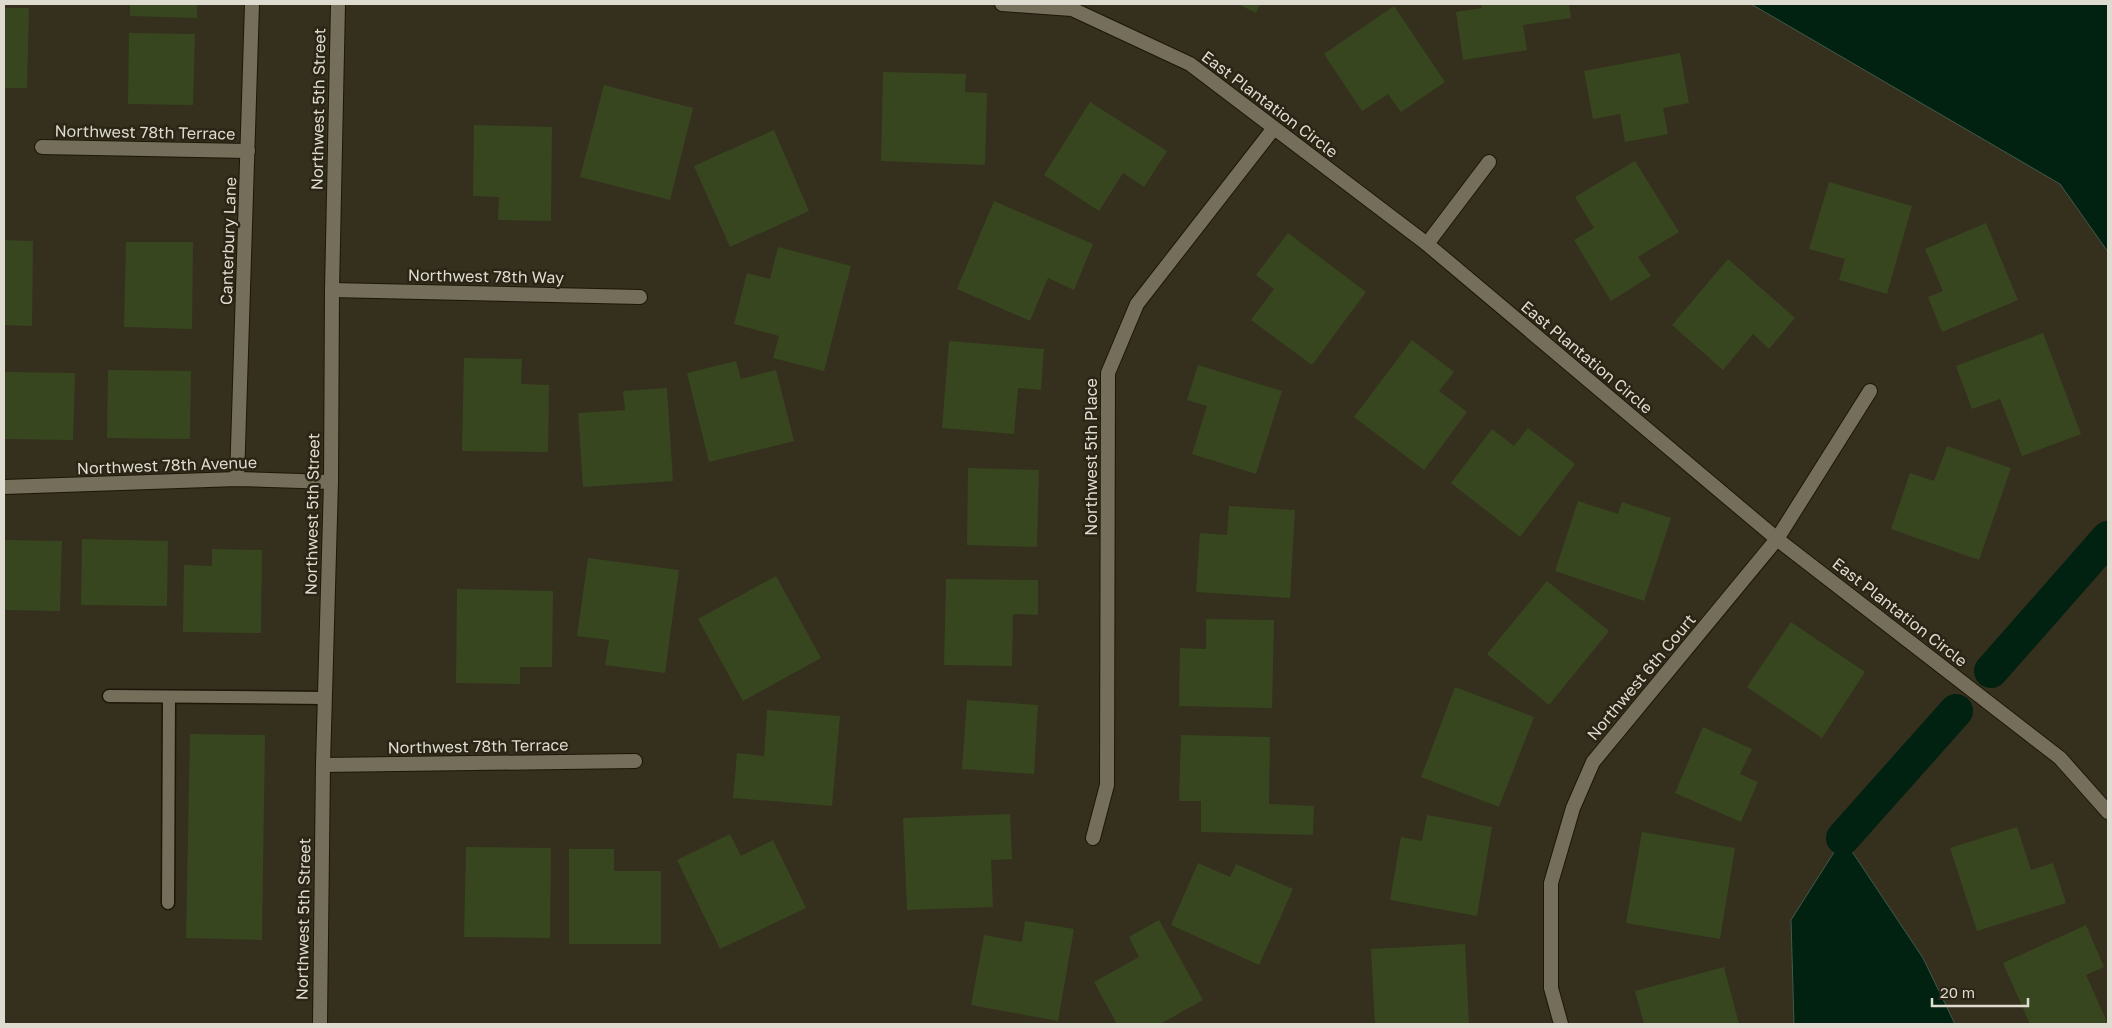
<svg xmlns="http://www.w3.org/2000/svg" width="2112" height="1028" font-family="'Golos Text',sans-serif">
	<style>
		.water { fill: #012111; stroke: #43594a }
		.lines { fill: none; stroke-linecap: round; stroke-linejoin: round }
		.canal { stroke: #012111; stroke-width: 34 }
		.building { fill: #38461f }
		.service-casing { stroke: #1c1707; stroke-width: 15 }
		.minor-casing { stroke: #1c1707; stroke-width: 16 }
		.tertiary-casing { stroke: #1c1707; stroke-width: 16 }
		.service { stroke: #746e5b; stroke-width: 12 }
		.minor { stroke: #746e5b; stroke-width: 14 }
		.tertiary { stroke: #746e5b; stroke-width: 14 }
		.labels { text-anchor: middle; stroke-width: 5; stroke-linejoin: round; paint-order: stroke }
		.street-label { font-size: 16px; fill: #dedbd0; stroke: #2b2515 }
	</style>
	<rect width="100%" height="100%" fill="#352f1e"/>
	<!-- water -->
	<g class="water">
		<polygon points="1751,4 2108,4 2108,252 2060,184"/>
		<polygon points="1843,838 1923,958 1955,1024 1794,1024 1791,920"/>
	</g>
	<g class="lines">
		<!-- canal -->
		<g class="canal">
			<polyline points="1991,671 2108,538"/>
			<polyline points="1843,838 1956,711"/>
		</g>
	</g>
	<!-- building -->
	<g class="building">
		<polygon points="130,4 197,4 197,18 130,16"/>
		<polygon points="1238,4 1260,4 1256,13"/>
		<polygon points="1481,4 1569,4 1571,18 1523,25 1527,50 1463,60 1456,12 1482,8"/>
		<polygon points="1394,6 1445,82 1401,112 1388,94 1362,111 1324,54"/>
		<polygon points="4,8 29,8 27,88 4,88"/>
		<polygon points="129,33 195,34 193,105 128,104"/>
		<polygon points="1680,53 1689,103 1663,108 1668,134 1625,142 1620,114 1593,119 1584,71"/>
		<polygon points="883,72 966,74 965,92 987,93 985,165 881,161"/>
		<polygon points="604,85 693,108 670,200 580,177"/>
		<polygon points="1090,102 1167,151 1144,187 1123,173 1099,211 1044,175"/>
		<polygon points="474,125 552,127 551,221 498,220 499,197 473,196"/>
		<polygon points="774,130 809,211 730,247 694,166"/>
		<polygon points="1635,161 1679,232 1638,257 1651,276 1611,301 1574,240 1594,228 1575,197"/>
		<polygon points="1829,182 1912,206 1887,294 1839,280 1845,259 1809,249"/>
		<polygon points="994,201 1093,244 1074,290 1048,278 1030,321 957,289"/>
		<polygon points="1986,223 2018,300 1942,332 1928,297 1943,291 1925,249"/>
		<polygon points="1288,233 1366,292 1312,365 1251,320 1274,289 1256,275"/>
		<polygon points="4,240 33,241 32,326 4,325"/>
		<polygon points="126,242 193,242 192,329 124,327"/>
		<polygon points="778,247 851,266 824,371 773,358 779,336 734,324 747,273 770,279"/>
		<polygon points="1728,259 1795,318 1769,349 1753,334 1723,370 1672,325"/>
		<polygon points="2043,333 2081,434 2022,456 2000,399 1972,409 1956,366"/>
		<polygon points="1412,340 1454,372 1439,391 1467,412 1424,470 1354,417"/>
		<polygon points="949,341 1044,349 1041,390 1018,388 1014,434 942,428"/>
		<polygon points="464,358 522,359 521,384 549,385 548,452 462,451"/>
		<polygon points="736,361 741,379 776,370 794,441 709,462 687,373"/>
		<polygon points="1198,365 1282,391 1256,474 1192,454 1207,406 1187,400"/>
		<polygon points="108,370 191,371 190,439 107,438"/>
		<polygon points="4,372 75,373 73,440 4,439"/>
		<polygon points="667,388 673,481 583,487 578,413 625,410 623,391"/>
		<polygon points="1528,428 1575,464 1520,537 1451,483 1492,429 1514,446"/>
		<polygon points="1947,446 2011,468 1979,560 1891,529 1910,473 1934,481"/>
		<polygon points="968,468 1039,470 1037,547 967,545"/>
		<polygon points="1578,501 1618,514 1622,502 1671,518 1644,601 1555,571"/>
		<polygon points="1229,506 1295,510 1290,598 1196,592 1200,533 1227,535"/>
		<polygon points="82,539 168,541 167,606 81,605"/>
		<polygon points="4,540 62,541 60,611 4,610"/>
		<polygon points="212,549 262,550 261,633 183,632 184,565 212,566"/>
		<polygon points="588,558 679,570 665,673 605,665 609,640 577,636"/>
		<polygon points="776,576 821,658 743,701 698,619"/>
		<polygon points="946,579 1038,580 1038,615 1013,614 1012,666 944,665"/>
		<polygon points="1547,581 1609,631 1549,705 1487,654"/>
		<polygon points="457,589 553,591 552,667 520,667 520,684 456,683"/>
		<polygon points="1206,619 1274,620 1272,708 1179,706 1180,648 1206,649"/>
		<polygon points="1791,622 1865,672 1822,738 1747,687"/>
		<polygon points="1455,687 1534,717 1499,807 1421,777"/>
		<polygon points="967,700 1038,705 1034,774 962,769"/>
		<polygon points="767,710 840,716 832,806 733,798 737,753 764,756"/>
		<polygon points="1703,727 1752,749 1740,774 1758,782 1741,822 1675,793"/>
		<polygon points="190,734 265,735 262,940 186,938"/>
		<polygon points="1181,735 1270,737 1269,804 1314,806 1313,835 1201,832 1201,801 1179,801"/>
		<polygon points="1010,814 1012,859 991,860 993,907 907,910 903,818"/>
		<polygon points="1427,815 1492,827 1477,916 1390,900 1401,837 1422,841"/>
		<polygon points="2017,827 2031,870 2053,863 2066,903 1977,931 1950,848"/>
		<polygon points="1642,832 1735,848 1720,939 1626,923"/>
		<polygon points="730,834 741,856 773,840 806,908 720,949 677,860"/>
		<polygon points="466,847 551,848 550,938 464,937"/>
		<polygon points="569,849 614,849 614,871 661,871 661,944 569,944"/>
		<polygon points="1198,863 1230,877 1236,864 1293,889 1259,965 1171,925"/>
		<polygon points="1159,920 1203,1000 1160,1024 1117,1024 1094,982 1139,957 1129,937"/>
		<polygon points="1025,921 1074,929 1058,1021 971,1005 984,935 1022,942"/>
		<polygon points="2086,925 2104,967 2086,975 2108,1024 2030,1024 2003,963"/>
		<polygon points="1465,944 1469,1024 1375,1024 1371,949"/>
		<polygon points="1724,967 1739,1024 1644,1024 1635,991"/>
	</g>
	<g class="lines">
		<defs>
			<g id="service">
				<polyline points="109,696 324,698"/>
				<polyline points="168,903 169,697"/>
			</g>
			<g id="minor">
				<polyline points="1002,4 1072,9 1190,64 1427,244 1777,539 2060,758 2108,812"/>
				<polyline points="42,147 248,151"/>
				<polyline points="1427,244 1489,162"/>
				<polyline points="332,290 640,297"/>
				<polyline points="237,479 252,4"/>
				<polyline points="4,487 237,479 331,482"/>
				<polyline points="323,765 635,761"/>
				<polyline points="1093,838 1107,785 1108,373 1137,304 1274,128"/>
				<polyline points="1561,1024 1551,988 1551,883 1573,808 1593,762 1777,539 1870,391"/>
			</g>
			<polyline id="tertiary" points="320,1024 323,765 331,482 332,290 338,4"/>
		</defs>
		<!-- service casing -->
		<use href="#service" class="service-casing"/>
		<!-- minor casing -->
		<use href="#minor" class="minor-casing"/>
		<!-- tertiary casing -->
		<use href="#tertiary" class="tertiary-casing"/>
		<!-- service -->
		<use href="#service" class="service"/>
		<!-- minor -->
		<use href="#minor" class="minor"/>
		<!-- tertiary -->
		<use href="#tertiary" class="tertiary"/>
	</g>
	<g class="labels">
		<!-- street labels -->
		<g class="street-label">
			<text transform="translate(1270 104) rotate(37)" y="6">East Plantation Circle</text>
			<text transform="translate(318 109) rotate(-89)" y="6">Northwest 5th Street</text>
			<text transform="translate(145 132) rotate(1)" y="6">Northwest 78th Terrace</text>
			<text transform="translate(228 241) rotate(-88)" y="6">Canterbury Lane</text>
			<text transform="translate(486 276) rotate(1)" y="6">Northwest 78th Way</text>
			<text transform="translate(1587 357) rotate(40)" y="6">East Plantation Circle</text>
			<text transform="translate(1091 457) rotate(-90)" y="6">Northwest 5th Place</text>
			<text transform="translate(167 465) rotate(-2)" y="6">Northwest 78th Avenue</text>
			<text transform="translate(312 514) rotate(-89)" y="6">Northwest 5th Street</text>
			<text transform="translate(1900 612) rotate(38)" y="6">East Plantation Circle</text>
			<text transform="translate(1641 677) rotate(-50)" y="6">Northwest 6th Court</text>
			<text transform="translate(478 746) rotate(-1)" y="6">Northwest 78th Terrace</text>
			<text transform="translate(303 919) rotate(-89)" y="6">Northwest 5th Street</text>
		</g>
	</g>
	<!-- border -->
	<rect width="2112" height="1028" fill="none" stroke="#dedbd0" stroke-width="10"/>
	<!-- scale -->
	<path d="M1932 998v8h96v-8" fill="none" stroke="#dedbd0" stroke-width="2.5"/>
	<text x="1940" y="998" font-size="15" fill="#dedbd0" stroke="#2b2515" stroke-width="4" paint-order="stroke">20 m</text>
</svg>
